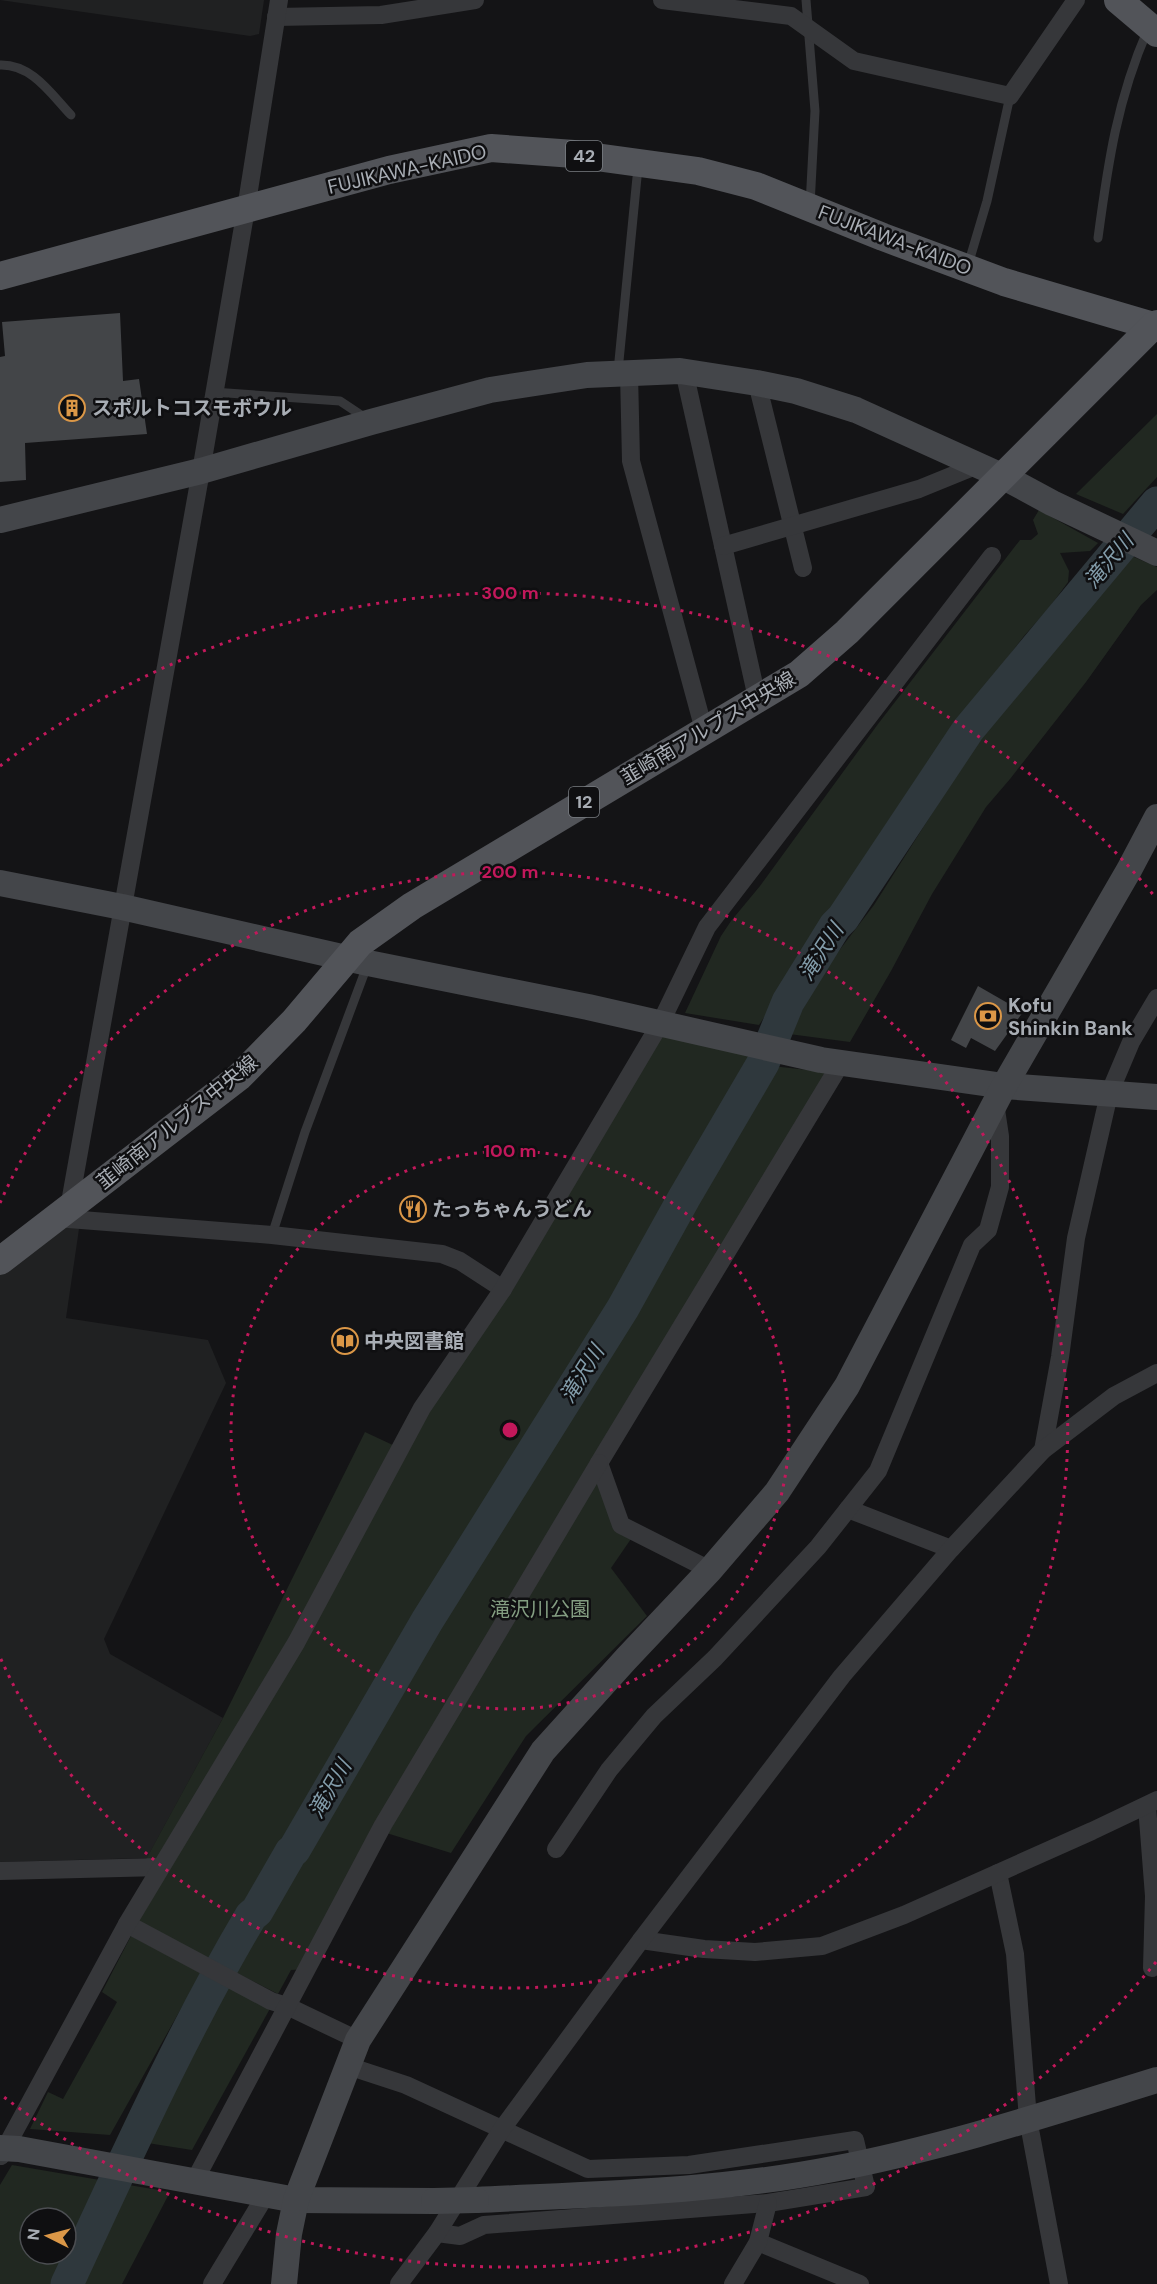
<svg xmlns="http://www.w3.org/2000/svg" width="1157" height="2284" font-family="'DM Sans','Noto Sans JP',sans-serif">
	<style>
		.built { fill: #202122 }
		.green { fill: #212821; fill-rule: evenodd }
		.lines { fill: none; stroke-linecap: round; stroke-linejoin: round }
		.river { stroke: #2f383d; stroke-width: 33 }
		.building { fill: #434548 }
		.lane { stroke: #36373a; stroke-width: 9 }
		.street { stroke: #36373a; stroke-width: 18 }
		.secondary { stroke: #44464a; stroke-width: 26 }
		.primary { stroke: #525459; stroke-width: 28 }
		.secondary-bridge { stroke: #44464a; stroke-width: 26 }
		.ring { fill: none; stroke: #c2185b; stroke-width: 3; stroke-dasharray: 3 6 }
		.labels { text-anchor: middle; stroke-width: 5; stroke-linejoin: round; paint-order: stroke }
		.shield { fill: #0f0f11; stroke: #7a7e83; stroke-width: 1.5 }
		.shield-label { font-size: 18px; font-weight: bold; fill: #a8adb4 }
		.street-label { font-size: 20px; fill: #a8adb4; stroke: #0f0f11 }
		.poi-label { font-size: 20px; font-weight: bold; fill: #a8adb4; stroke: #0f0f11; text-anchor: start }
		.park-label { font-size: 20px; fill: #839d81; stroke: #0f0f11 }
		.water-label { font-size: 21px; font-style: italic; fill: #839dab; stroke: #0f0f11 }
		.centre { fill: #c2185b; stroke: #0f0f11; stroke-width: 3 }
		.ring-label { font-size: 18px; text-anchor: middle; font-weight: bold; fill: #c2185b; stroke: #0f0f11; stroke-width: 5; stroke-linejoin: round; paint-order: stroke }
	</style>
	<rect width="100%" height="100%" fill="#141416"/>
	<!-- built -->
	<g class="built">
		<polygon points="0,0 264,0 259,34 250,36"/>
		<polygon points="62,1220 80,1222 66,1318 208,1340 226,1383 104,1639 110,1654 223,1718 147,1858 0,1862 0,1267"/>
	</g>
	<!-- green -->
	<g class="green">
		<polygon points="1157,414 1157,477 1123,514 1076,494"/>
		<polygon points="1039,510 1098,543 1090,551 1060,553 1069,571 1068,582 1049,608 1024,636 980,694 918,781 878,840 805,955 790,970 788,982 759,1025 685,1013 721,936 731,921 760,886 878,724 1020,540 1031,540 1038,534 1033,520"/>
		<polygon points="1127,554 1157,567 1157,590 1141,605 1086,682 1010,779 986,807 932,894 891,971 850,1042 789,1034 825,969 874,905 964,763 1013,696 1073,624"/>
		<polygon points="660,1024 773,1049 684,1198 631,1294 439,1602 294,1850 239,1936 202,1965 127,1924 418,1417"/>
		<polygon points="772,1066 826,1072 594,1464 633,1536 611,1568 647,1616 526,1736 451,1853 380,1831 307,1969 291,1970 278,1994 233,1971 565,1411 575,1415 579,1392"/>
		<polygon points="365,1432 397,1447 294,1637 157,1863 144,1863 223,1718"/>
		<polygon points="131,1936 201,1973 110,2135 30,2129 48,2092 63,2099 117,2002 102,1992"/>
		<polygon points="226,1984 272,2005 192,2150 141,2142"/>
		<path d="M12,2165L170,2192L122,2284H0V2185ZM30,2218H66V2254H30Z"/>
	</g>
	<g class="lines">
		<!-- river -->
		<path class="river" d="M67,2284C125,2160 181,2034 251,1916L257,1911L291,1852L294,1850L427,1621L623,1308L684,1198L763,1063L788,1002L835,926L843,918L968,730L1157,503"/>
	</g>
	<!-- building -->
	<g class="building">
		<polygon points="120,313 123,381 139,379 147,434 25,443 26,480 0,482 0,357 5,356 2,322"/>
		<polygon points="978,986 1023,1012 995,1051 971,1038 966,1048 951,1040"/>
	</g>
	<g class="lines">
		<!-- lane -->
		<g class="lane">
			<polyline points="806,0 815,111 810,205"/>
			<path d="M0,65C32,64 51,94 71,115"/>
			<path d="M1098,238C1108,163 1117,100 1148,29"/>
			<polyline points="968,265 987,201 1010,96"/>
			<polyline points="618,371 638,167"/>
			<polyline points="213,392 340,401 367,419"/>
			<polyline points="272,1235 305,1132 367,966"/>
		</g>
		<!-- street -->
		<g class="street">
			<polyline points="662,0 791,16 854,61 1010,96 1076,0"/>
			<polyline points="276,17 381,15 475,0"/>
			<polyline points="684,371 757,698"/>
			<polyline points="629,373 631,461 704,730"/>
			<polyline points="757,383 803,568"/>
			<polyline points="723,546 919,489 978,465"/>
			<polyline points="69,1208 201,471 246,209 279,0"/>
			<polyline points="56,1218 272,1235 442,1254 460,1261 503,1289"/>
			<polyline points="1043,1450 1060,1357 1076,1238 1109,1094 1131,1042 1157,998"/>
			<polyline points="848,1509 951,1549"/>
			<polyline points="710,1570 621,1525 599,1463 841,1063"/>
			<polyline points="1147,1806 1154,1896 1152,1968"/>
			<polyline points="556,1849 609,1770 654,1716 715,1658 818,1547 878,1471 972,1245 988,1230 1000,1187 1000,1136 995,1103"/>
			<polyline points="0,1871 161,1867"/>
			<polyline points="998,1873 1015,1954 1028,2119 1059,2284"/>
			<polyline points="127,1924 271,2001 287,2006 358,2040"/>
			<polyline points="641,1940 704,1949 755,1952 822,1946 904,1915 1092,1831 1157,1800"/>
			<polyline points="348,2066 406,2085 588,2169 689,2165 855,2140 866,2187 768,2203 484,2225 460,2236 437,2233"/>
			<polyline points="1,2156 127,1924 296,1643 422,1408 503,1289 660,1024 707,927 992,556"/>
			<polyline points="195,2180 383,1825 599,1463"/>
			<polyline points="758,2242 860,2284"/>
			<polyline points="212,2284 267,2193"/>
			<polyline points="399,2284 437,2233 502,2129 641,1940 842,1676 951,1549 1043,1450 1114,1396 1157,1373"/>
			<polyline points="733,2284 758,2242 768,2203"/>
		</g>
		<!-- secondary -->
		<g class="secondary">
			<polyline points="0,520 201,471 371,422 490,390 587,375 680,371 757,383 796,391 856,410 1004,477 1052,503 1157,553"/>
			<polyline points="0,883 122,907 368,963 588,1007 821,1060 1004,1086 1157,1097"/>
			<polyline points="0,2148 19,2149 296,2200 434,2201"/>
			<path d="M476,2200C595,2194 716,2192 833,2169C943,2148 1050,2113 1157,2080"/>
			<polyline points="284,2284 289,2234 296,2200 358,2040 543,1751 626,1659 710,1570 777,1492 847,1386 1004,1086 1129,870 1157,817"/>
		</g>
		<!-- primary -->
		<g class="primary">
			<polyline points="1118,0 1157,33"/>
			<polyline points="0,276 389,170 491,148 574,154 698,171 756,186 883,237 1004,282 1153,326 1157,324"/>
			<polyline points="0,1261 239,1077 294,1021 360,943 412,906 799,674 847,632 1153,326"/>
		</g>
		<!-- secondary-bridge -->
		<polyline class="secondary-bridge" points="434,2201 476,2200"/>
	</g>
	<!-- distance rings -->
	<g class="ring">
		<circle cx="510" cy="1430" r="279"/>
		<path d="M0 1203A558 558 0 1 1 0 1657"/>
		<path d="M1156 1962A837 837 0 0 1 0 2094M0 766A837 837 0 0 1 1156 898"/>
	</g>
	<!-- icons -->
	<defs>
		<symbol id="building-ring" viewBox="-11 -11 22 22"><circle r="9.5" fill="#0f0f11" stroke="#db9747" stroke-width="1.5"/><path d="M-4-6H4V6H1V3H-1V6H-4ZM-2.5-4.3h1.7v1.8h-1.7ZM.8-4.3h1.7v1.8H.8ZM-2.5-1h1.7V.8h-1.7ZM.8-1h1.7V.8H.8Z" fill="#db9747"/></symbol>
		<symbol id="bank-ring" viewBox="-11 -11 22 22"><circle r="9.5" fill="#0f0f11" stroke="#db9747" stroke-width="1.5"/><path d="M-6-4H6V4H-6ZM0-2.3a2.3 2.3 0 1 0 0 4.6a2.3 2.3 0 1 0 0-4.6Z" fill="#db9747"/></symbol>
		<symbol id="restaurant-ring" viewBox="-11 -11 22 22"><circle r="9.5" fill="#0f0f11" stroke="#db9747" stroke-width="1.5"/><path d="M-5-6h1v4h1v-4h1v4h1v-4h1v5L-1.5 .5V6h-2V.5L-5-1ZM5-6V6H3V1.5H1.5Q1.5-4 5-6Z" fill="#db9747"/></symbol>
		<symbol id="library-ring" viewBox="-11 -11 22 22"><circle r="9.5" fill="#0f0f11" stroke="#db9747" stroke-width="1.5"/><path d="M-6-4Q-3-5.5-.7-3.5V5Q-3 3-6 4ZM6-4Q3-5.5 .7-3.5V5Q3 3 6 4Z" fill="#db9747"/></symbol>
	</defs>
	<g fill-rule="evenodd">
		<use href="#building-ring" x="57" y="393" width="30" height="30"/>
		<use href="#bank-ring" x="973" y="1001" width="30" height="30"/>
		<use href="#restaurant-ring" x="398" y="1194" width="30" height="30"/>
		<use href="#library-ring" x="330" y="1326" width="30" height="30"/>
	</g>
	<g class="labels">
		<!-- shield labels -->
		<g class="shield">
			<rect x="566" y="141" width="36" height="30" rx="4.5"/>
			<rect x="569" y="787" width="30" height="30" rx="4.5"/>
		</g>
		<g class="shield-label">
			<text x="584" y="162">42</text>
			<text x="584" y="808">12</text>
		</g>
		<!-- street labels -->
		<g class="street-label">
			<text transform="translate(407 169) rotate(-13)" y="7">FUJIKAWA-KAIDO</text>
			<text transform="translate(895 240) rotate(21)" y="7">FUJIKAWA-KAIDO</text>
			<text transform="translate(708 728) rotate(-31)" y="7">韮崎南アルプス中央線</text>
			<text transform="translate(177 1122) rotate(-39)" y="7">韮崎南アルプス中央線</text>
		</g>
		<!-- poi labels -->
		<g class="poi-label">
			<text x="92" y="415">スポルトコスモボウル</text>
			<text x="1008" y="1012">Kofu<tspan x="1008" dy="23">Shinkin Bank</tspan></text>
			<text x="432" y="1216">たっちゃんうどん</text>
			<text x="364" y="1348">中央図書館</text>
		</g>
		<!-- park labels -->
		<g class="park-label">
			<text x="540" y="1616">滝沢川公園</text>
		</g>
		<!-- water labels -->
		<g class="water-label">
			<text transform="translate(1109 561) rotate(-50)" y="7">滝沢川</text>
			<text transform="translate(821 952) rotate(-57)" y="7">滝沢川</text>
			<text transform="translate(582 1374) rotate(-58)" y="7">滝沢川</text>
			<text transform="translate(330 1789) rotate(-60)" y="7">滝沢川</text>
		</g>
	</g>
	<circle cx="510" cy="1430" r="9" class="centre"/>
	<g class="ring-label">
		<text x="510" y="599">300 m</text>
		<text x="510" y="878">200 m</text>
		<text x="510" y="1157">100 m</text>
	</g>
	<!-- north arrow -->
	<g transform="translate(48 2236) rotate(276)"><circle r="28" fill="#0f0f11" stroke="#4c4e52" stroke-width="1.5"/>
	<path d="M0-4.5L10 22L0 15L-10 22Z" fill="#db9747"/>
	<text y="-9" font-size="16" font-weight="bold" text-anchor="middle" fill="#a8adb4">N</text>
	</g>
</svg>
